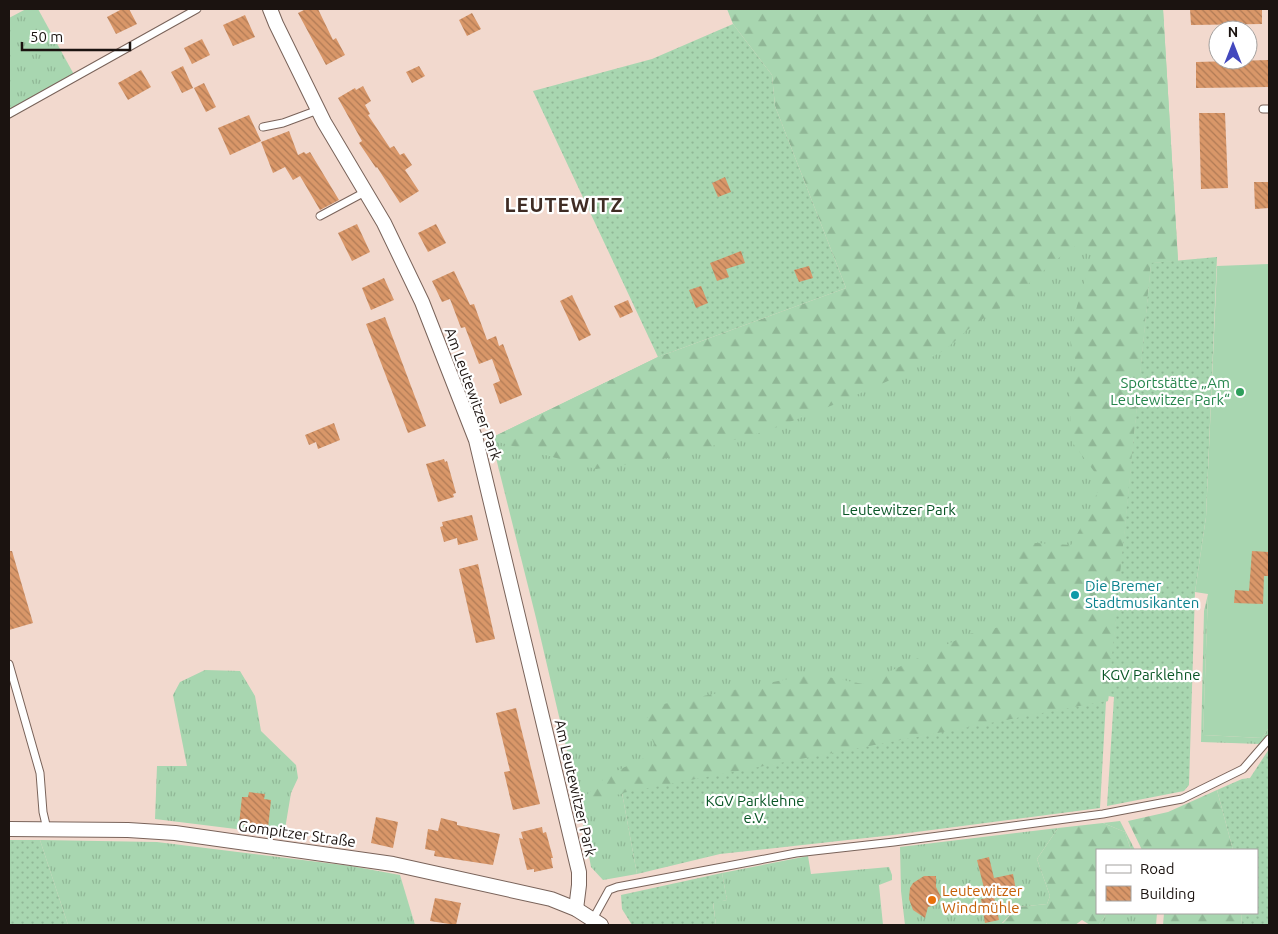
<svg xmlns="http://www.w3.org/2000/svg" width="1278" height="934" font-family="Ubuntu,sans-serif">
	<style>
		.grass { fill: url(#grass-tufts) }
		.forest { fill: url(#forest-firs) }
		.garden { fill: url(#garden-dots) }
		.pitch { fill: #a8d6b0 }
		.building { fill: url(#building-back-hatch) }
		.lines { fill: none; stroke-linecap: round; stroke-linejoin: round }
		.lane-casing { stroke: #79635a; stroke-width: 9 }
		.street-casing { stroke: #79635a; stroke-width: 16 }
		.lane { stroke: #fff; stroke-width: 7 }
		.street { stroke: #fff; stroke-width: 14 }
		.leisure-dot { fill: #2e9e5b; stroke: #fff; stroke-width: 2 }
		.culture-dot { fill: #0f9aa8; stroke: #fff; stroke-width: 2 }
		.food-dot { fill: #e8710a; stroke: #fff; stroke-width: 2 }
		.labels { text-anchor: middle; stroke-width: 4.5; stroke-linejoin: round; paint-order: stroke }
		.leisure-label { font-size: 15px; fill: #27864d; stroke: #fff; text-anchor: end }
		.street-label { font-size: 15px; fill: #1b1310; stroke: #fff }
		.park-label { font-size: 15px; fill: #095626; stroke: #fff }
		.culture-label { font-size: 15px; fill: #0d838f; stroke: #fff; text-anchor: start }
		.food-label { font-size: 15px; fill: #c56008; stroke: #fff; text-anchor: start }
		.district-label { font-size: 20px; font-weight: bold; letter-spacing: 1px; fill: #3f2c24; stroke: #fff }
	</style>
	<defs>
		<pattern id="grass-tufts" width="24" height="20" patternUnits="userSpaceOnUse" patternTransform="scale(1.25)"><rect width="24" height="20" fill="#a8d6b0"/><path d="M3 7l-1-3M5 7V3M7 7l1-3M15 17l-1-3M17 17v-4M19 17l1-3" fill="none" stroke="#90b796"/></pattern>
		<pattern id="forest-firs" width="22" height="20" patternUnits="userSpaceOnUse" patternTransform="scale(1.25)"><rect width="22" height="20" fill="#a8d6b0"/><path d="M5 1l3.5 6h-7zM16 11l3.5 6h-7z" fill="#90b796"/></pattern>
		<pattern id="garden-dots" width="8" height="8" patternUnits="userSpaceOnUse" patternTransform="scale(1.25)"><rect width="8" height="8" fill="#a8d6b0"/><path d="M2 2h.1M6 6h.1" fill="none" stroke="#90b796" stroke-width="1.8" stroke-linecap="round"/></pattern>
		<pattern id="building-back-hatch" width="6" height="6" patternUnits="userSpaceOnUse" patternTransform="scale(1.25)"><rect width="6" height="6" fill="#d99769"/><path d="M-1 5l2 2M0 0l6 6M5-1l2 2" fill="none" stroke="#af7a55"/></pattern>
	</defs>
	<rect width="100%" height="100%" fill="#f2d9ce"/>
	<!-- grass -->
	<g class="grass">
		<polygon points="26,9 38,9 77,80 9,119 9,18"/>
		<polygon points="1163,9 1178,261 1151,263 1108,701 622,793 637,874 603,880 591,867 579,802 536,618 491,438 658,357 1062,222"/>
		<polygon points="1208,594 1203,735 1262,738 1269,727 1269,735 1261,744 1201,742 1204,611"/>
		<polygon points="205,670 240,671 255,696 261,731 296,765 298,778 291,793 284,835 155,819 157,766 187,766 173,695 180,682"/>
		<polygon points="1120,821 1135,850 1131,850 1125,832 1103,823"/>
		<polygon points="1058,828 1037,859 1050,896 1047,904 1018,907 1002,923 1046,923 1048,925 905,925 901,891 900,847"/>
		<polygon points="40,840 157,842 351,866 400,875 415,925 68,925"/>
		<polygon points="808,856 811,874 889,867 892,875 892,880 879,885 883,925 716,925 713,902 727,900 722,873"/>
		<polygon points="1106,913 1157,913 1156,925 1098,925 1104,918"/>
	</g>
	<!-- forest -->
	<g class="forest">
		<polygon points="727,9 1163,9 1178,261 1151,263 1108,701 579,802 608,775 657,752 645,720 659,705 813,674 863,684 969,634 1021,622 1015,580 1018,542 1071,545 1085,520 1102,482 1072,442 1069,393 1078,371 1070,339 1077,306 1094,250 1079,243 1056,260 1005,304 971,327 946,349 897,377 838,403 767,431 668,458 596,469 498,442 491,438 658,357 846,288 775,106 772,75 733,24"/>
		<polygon points="1217,790 1233,850 1142,850 1128,821 1168,812"/>
		<polygon points="1103,823 1125,832 1131,850 1097,850 1097,913 1106,913 1104,918 1098,925 1090,925 1082,920 1075,925 1048,925 1046,923 1002,924 1018,907 1047,904 1050,896 1037,859 1058,828"/>
		<polygon points="1164,913 1241,913 1242,925 1163,925"/>
	</g>
	<!-- garden -->
	<g class="garden">
		<polygon points="733,24 772,75 775,106 846,288 658,357 533,91 652,59"/>
		<polygon points="1217,257 1206,517 1195,592 1189,785 1184,791 1107,806 1114,697 1108,696 1151,263"/>
		<polygon points="1106,701 1100,808 893,835 720,854 637,874 622,793"/>
		<polygon points="1269,749 1269,925 1242,925 1241,913 1257,913 1257,850 1233,850 1217,790 1242,779 1250,778"/>
		<polygon points="9,840 40,840 68,925 9,925"/>
		<polygon points="722,873 727,900 713,903 716,925 632,925 622,909 621,895"/>
	</g>
	<!-- pitch -->
	<polygon class="pitch" points="1269,264 1269,727 1262,738 1203,735 1208,594 1195,592 1206,517 1217,266"/>
	<!-- building -->
	<g class="building">
		<polygon points="122,9 129,9 137,24 116,34 107,17"/>
		<polygon points="306,9 318,9 333,40 336,38 345,55 326,65 298,13"/>
		<polygon points="1190,9 1262,9 1262,24 1191,25"/>
		<polygon points="472,13 481,29 467,36 459,20"/>
		<polygon points="245,15 255,37 233,46 223,25"/>
		<polygon points="202,39 210,55 192,64 184,48"/>
		<polygon points="1269,60 1269,87 1196,88 1196,62"/>
		<polygon points="183,66 193,88 182,93 171,72"/>
		<polygon points="419,66 425,76 412,83 406,72"/>
		<polygon points="141,70 151,87 128,100 118,83"/>
		<polygon points="204,83 216,107 206,112 194,88"/>
		<polygon points="363,86 371,101 365,105 370,114 368,115 390,148 394,146 400,155 404,153 412,165 405,170 419,191 400,203 377,167 376,168 359,143 362,141 338,98 355,88 356,90"/>
		<polygon points="1199,113 1225,113 1228,188 1201,189"/>
		<polygon points="249,115 261,141 230,155 218,128"/>
		<polygon points="289,131 298,155 304,152 306,154 310,152 339,200 320,210 300,176 293,180 285,167 273,173 261,142"/>
		<polygon points="725,177 731,192 718,197 712,183"/>
		<polygon points="1254,182 1269,182 1269,208 1255,209"/>
		<polygon points="357,224 370,252 352,261 338,233"/>
		<polygon points="436,224 446,243 428,252 418,233"/>
		<polygon points="741,251 745,263 726,269 729,277 717,281 710,263"/>
		<polygon points="809,266 813,278 799,282 794,270"/>
		<polygon points="454,271 470,305 474,304 487,340 496,336 499,346 503,344 522,395 500,404 493,384 500,381 492,359 479,364 465,327 461,328 450,299 442,302 432,281"/>
		<polygon points="384,278 394,300 371,310 362,288"/>
		<polygon points="701,286 708,303 696,308 689,290"/>
		<polygon points="572,295 591,335 579,341 560,301"/>
		<polygon points="628,300 633,312 620,318 614,306"/>
		<polygon points="385,317 426,426 408,433 366,324"/>
		<polygon points="334,423 340,440 318,449 316,442 309,445 305,435"/>
		<polygon points="444,459 445,462 447,461 456,493 453,494 454,497 438,502 426,464"/>
		<polygon points="472,515 478,540 458,545 457,538 444,542 440,527 443,526 442,522"/>
		<polygon points="9,551 12,551 33,623 9,630"/>
		<polygon points="1252,551 1269,552 1269,576 1264,576 1263,604 1234,603 1235,590 1249,591"/>
		<polygon points="478,564 495,639 476,643 459,569"/>
		<polygon points="516,708 540,804 513,810 504,772 510,771 496,713"/>
		<polygon points="249,792 265,794 264,799 271,800 268,828 239,824 242,797 248,797"/>
		<polygon points="376,817 398,822 393,848 371,843"/>
		<polygon points="441,818 457,822 457,825 500,834 493,865 434,856 435,851 425,849 428,829 438,831"/>
		<polygon points="542,827 543,833 546,832 553,858 551,858 553,868 534,872 534,869 527,870 519,838 523,839 521,832"/>
		<polygon points="989,857 994,878 1013,874 1016,890 986,896 977,860"/>
		<polygon points="924,876 936,876 936,887 941,897 936,905 928,907 925,918 913,910 909,899 910,888 913,883"/>
		<polygon points="994,897 999,920 985,923 981,899"/>
		<polygon points="435,898 461,903 456,925 430,921"/>
	</g>
	<g class="lines">
		<defs>
			<g id="lane">
				<polyline points="1263,109 1269,109"/>
				<polyline points="9,114 197,9"/>
				<polyline points="263,127 283,123 318,110"/>
				<polyline points="320,216 365,192"/>
				<polyline points="9,664 40,773 43,812 47,829"/>
				<polyline points="593,919 609,890 617,887 796,853 894,842 1103,814 1182,799 1243,769 1269,739"/>
			</g>
			<g id="street">
				<polyline points="270,9 276,24 324,122 384,223 422,302 476,440 579,872 579,885 576,909"/>
				<polyline points="9,829 128,830 175,833 393,864 551,899 576,909 601,925"/>
			</g>
		</defs>
		<!-- lane casing -->
		<use href="#lane" class="lane-casing"/>
		<!-- street casing -->
		<use href="#street" class="street-casing"/>
		<!-- lane -->
		<use href="#lane" class="lane"/>
		<!-- street -->
		<use href="#street" class="street"/>
	</g>
	<!-- markers -->
	<circle class="leisure-dot" cx="1240" cy="392" r="5"/>
	<circle class="culture-dot" cx="1075" cy="595" r="5"/>
	<circle class="food-dot" cx="932" cy="900" r="5"/>
	<g class="labels">
		<!-- leisure labels -->
		<g class="leisure-label">
			<text x="1230" y="388">Sportstätte „Am<tspan x="1230" dy="17">Leutewitzer Park“</tspan></text>
		</g>
		<!-- street labels -->
		<g class="street-label">
			<text transform="translate(473 394) rotate(70)" y="5">Am Leutewitzer Park</text>
			<text transform="translate(575 788) rotate(77)" y="5">Am Leutewitzer Park</text>
			<text transform="translate(297 834) rotate(8)" y="5">Gompitzer Straße</text>
		</g>
		<!-- park labels -->
		<g class="park-label">
			<text x="899" y="515">Leutewitzer Park</text>
			<text x="1151" y="680">KGV Parklehne</text>
			<text x="755" y="806">KGV Parklehne<tspan x="755" dy="17">e.V.</tspan></text>
		</g>
		<!-- culture labels -->
		<g class="culture-label">
			<text x="1085" y="591">Die Bremer<tspan x="1085" dy="17">Stadtmusikanten</tspan></text>
		</g>
		<!-- food labels -->
		<g class="food-label">
			<text x="942" y="896">Leutewitzer<tspan x="942" dy="17">Windmühle</tspan></text>
		</g>
		<!-- district labels -->
		<g class="district-label">
			<text x="564" y="212">LEUTEWITZ</text>
		</g>
	</g>
	<!-- border -->
	<rect width="1278" height="934" fill="none" stroke="#1b1310" stroke-width="20"/>
	<!-- legend -->
	<rect x="1096" y="849" width="162" height="65" fill="#ffffff" stroke="#a4a19f"/>
	<rect x="1106" y="865" width="25" height="8" fill="#ffffff" stroke="#a4a19f"/>
	<text x="1140" y="874" font-size="15" fill="#1b1310">Road</text>
	<rect x="1106" y="886" width="25" height="15" fill="url(#building-back-hatch)" stroke="#a4a19f"/>
	<text x="1140" y="899" font-size="15" fill="#1b1310">Building</text>
	<!-- north arrow -->
	<g transform="translate(1233 45)"><circle r="24" fill="#ffffff" stroke="#a4a19f"/>
	<path d="M0-4L9 19L0 12L-9 19Z" fill="#4348bd"/>
	<text y="-8" font-size="14" font-weight="bold" text-anchor="middle" fill="#1b1310">N</text>
	</g>
	<!-- scale -->
	<path d="M22 42v8h108v-8" fill="none" stroke="#1b1310" stroke-width="2.5"/>
	<text x="30" y="42" font-size="15" fill="#1b1310" stroke="#ffffff" stroke-width="4" paint-order="stroke">50 m</text>
</svg>
